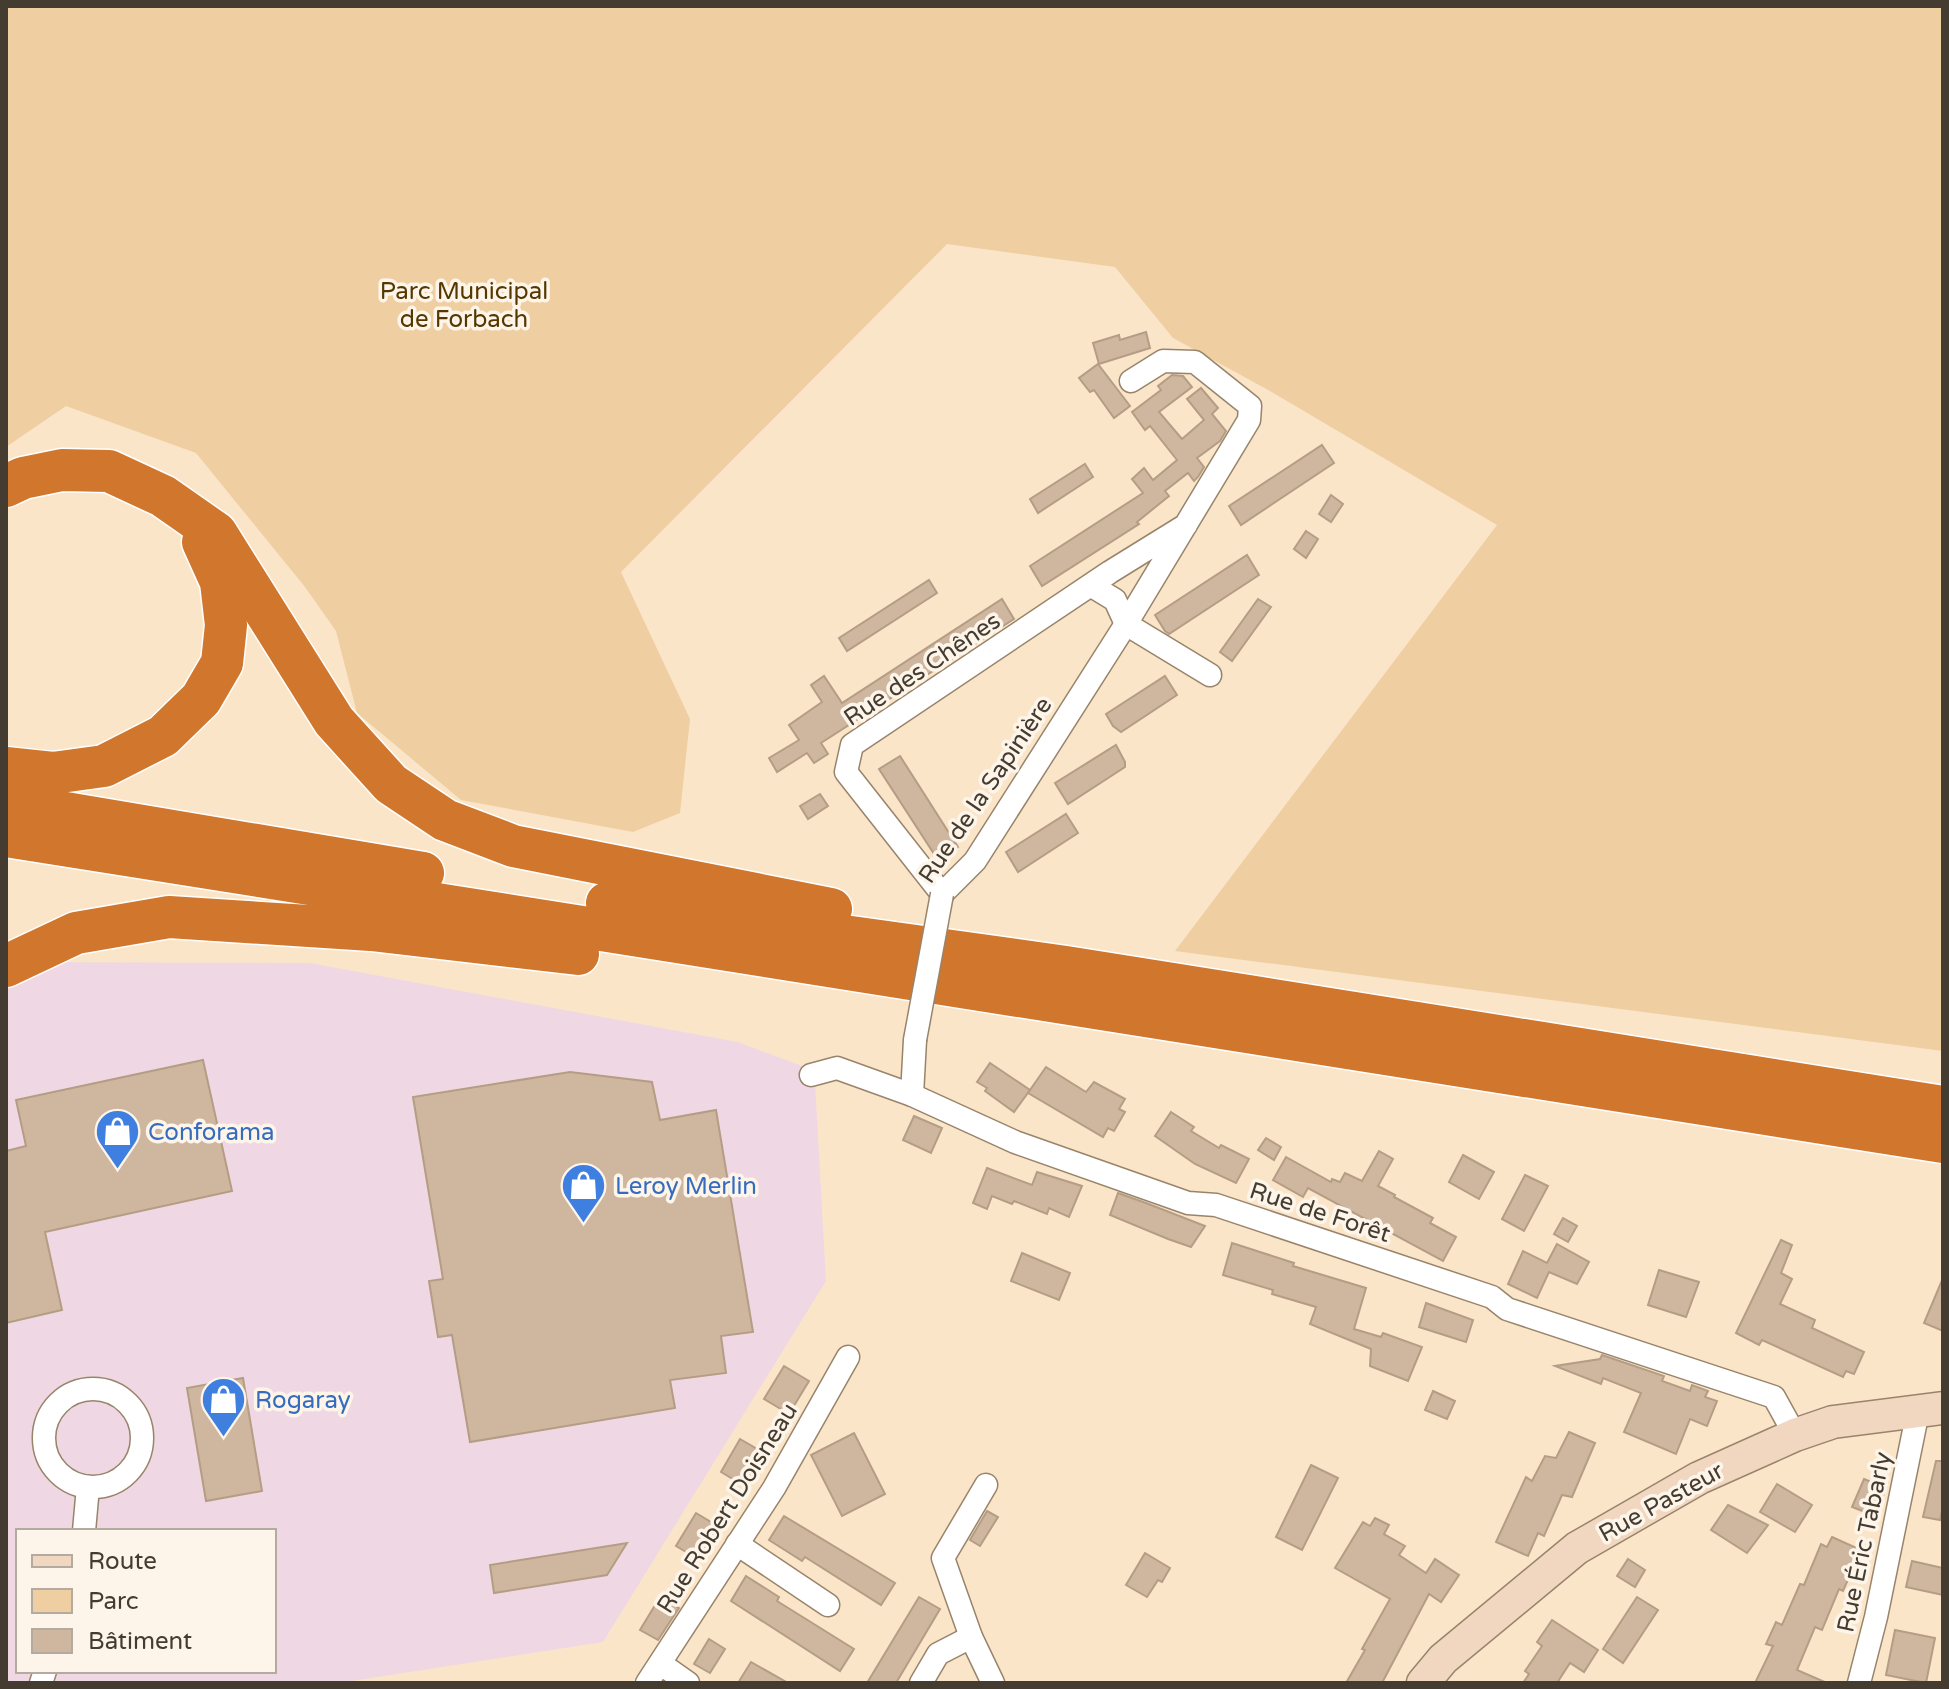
<svg xmlns="http://www.w3.org/2000/svg" width="1949" height="1689" font-family="'Varela Round',sans-serif">
	<style>
		.commercial { fill: #efd8e3; fill-rule: evenodd }
		.green { fill: #efcea2 }
		.building { fill: #cfb69e; stroke: #b59d85; stroke-width: 2 }
		.lines { fill: none; stroke-linecap: round; stroke-linejoin: round }
		.minor-casing { stroke: #98846b; stroke-width: 25 }
		.secondary-casing { stroke: #98846b; stroke-width: 35 }
		.motorway-casing { stroke: #fff; stroke-width: 45 }
		.minor { stroke: #fff; stroke-width: 22 }
		.secondary { stroke: #f1d6c0; stroke-width: 32 }
		.motorway { stroke: #d1762d; stroke-width: 42 }
		.minor-bridge-casing { stroke: #98846b; stroke-width: 25; stroke-linecap: butt }
		.minor-bridge { stroke: #fff; stroke-width: 22 }
		.labels { text-anchor: middle; stroke-width: 7; stroke-linejoin: round; paint-order: stroke }
		.park-label { font-size: 24px; fill: #563700; stroke: #fef5ea }
		.street-label { font-size: 24px; fill: #443c30; stroke: #fef5ea }
		.shop-label { font-size: 24px; fill: #366cbe; stroke: #fef5ea; text-anchor: start }
	</style>
	<rect width="100%" height="100%" fill="#fbe5c9"/>
	<!-- commercial -->
	<path class="commercial" d="M6,962L310,963L738,1042L805,1067L815,1082L826,1281L603,1642L339,1683H6ZM18,1531H274V1671H18Z"/>
	<!-- green -->
	<polygon class="green" points="6,6 1943,6 1943,1051 1175,951 1497,525 1270,391 1173,338 1115,267 947,244 621,572 690,719 680,813 633,832 461,800 357,713 336,631 305,587 196,453 66,406 6,447"/>
	<!-- building -->
	<g class="building">
		<polygon points="1146,332 1150,348 1099,364 1093,343 1119,335 1120,340"/>
		<polygon points="1098,364 1130,406 1114,418 1094,390 1090,392 1079,378"/>
		<polygon points="1172,375 1183,376 1192,387 1159,412 1182,439 1204,420 1187,399 1201,388 1218,408 1212,414 1226,431 1220,441 1197,458 1204,467 1198,477 1194,481 1188,473 1165,491 1169,496 1137,522 1139,524 1042,586 1030,566 1143,493 1132,479 1144,468 1153,480 1177,460 1150,426 1145,430 1132,412 1161,390 1158,386"/>
		<polygon points="1322,445 1334,463 1241,525 1229,506"/>
		<polygon points="1085,464 1093,477 1038,513 1030,499"/>
		<polygon points="1331,495 1343,504 1331,522 1319,514"/>
		<polygon points="1306,531 1318,539 1306,558 1294,549"/>
		<polygon points="1247,555 1259,575 1169,634 1165,631 1155,615"/>
		<polygon points="929,580 937,593 847,651 839,638"/>
		<polygon points="1002,599 1014,619 821,743 828,754 814,763 807,753 777,772 769,758 799,740 789,725 822,702 811,685 824,676 842,703"/>
		<polygon points="1258,599 1271,607 1232,661 1220,652"/>
		<polygon points="1165,676 1177,695 1121,732 1113,726 1106,714"/>
		<polygon points="1116,745 1125,762 1125,767 1068,804 1055,783"/>
		<polygon points="900,756 958,847 938,860 879,769"/>
		<polygon points="820,794 828,806 808,819 800,806"/>
		<polygon points="1066,814 1078,833 1018,872 1006,852"/>
		<polygon points="203,1060 232,1191 45,1232 62,1310 6,1323 6,1151 26,1146 16,1100"/>
		<polygon points="990,1063 1030,1090 1014,1112 985,1091 987,1088 977,1082"/>
		<polygon points="1046,1067 1086,1092 1094,1082 1125,1099 1119,1109 1125,1112 1114,1131 1108,1128 1103,1137 1028,1093"/>
		<polygon points="570,1072 652,1082 660,1120 716,1110 753,1332 721,1336 726,1373 670,1380 675,1408 470,1442 452,1335 438,1337 429,1281 443,1279 413,1097"/>
		<polygon points="1171,1112 1194,1127 1191,1131 1219,1148 1221,1145 1249,1159 1236,1183 1195,1164 1155,1136"/>
		<polygon points="914,1116 942,1128 931,1153 903,1140"/>
		<polygon points="1266,1138 1281,1147 1274,1160 1258,1150"/>
		<polygon points="1379,1151 1393,1159 1378,1186 1395,1195 1394,1197 1433,1218 1430,1223 1456,1237 1443,1261 1308,1188 1303,1197 1273,1180 1286,1157 1331,1182 1332,1179 1340,1182 1345,1173 1362,1181"/>
		<polygon points="1463,1155 1494,1172 1479,1199 1449,1182"/>
		<polygon points="987,1168 1032,1185 1037,1172 1082,1186 1069,1217 1049,1208 1047,1214 1014,1201 1012,1204 992,1196 987,1209 973,1203"/>
		<polygon points="1525,1175 1548,1186 1524,1231 1502,1219"/>
		<polygon points="1118,1193 1146,1203 1205,1226 1191,1247 1168,1239 1110,1215"/>
		<polygon points="1563,1218 1577,1226 1568,1242 1554,1234"/>
		<polygon points="1781,1240 1792,1245 1781,1273 1792,1279 1780,1304 1815,1320 1812,1328 1864,1352 1854,1374 1846,1371 1843,1377 1762,1340 1759,1345 1736,1333"/>
		<polygon points="1232,1243 1294,1263 1293,1266 1366,1288 1354,1329 1381,1337 1383,1333 1422,1347 1408,1381 1370,1366 1371,1349 1310,1324 1316,1307 1272,1294 1273,1290 1223,1275"/>
		<polygon points="1557,1244 1589,1262 1577,1284 1549,1272 1537,1298 1508,1284 1523,1251 1547,1263"/>
		<polygon points="1022,1253 1070,1273 1059,1300 1011,1281"/>
		<polygon points="1659,1270 1699,1282 1686,1317 1648,1305"/>
		<polygon points="1943,1278 1943,1331 1924,1323"/>
		<polygon points="1426,1303 1473,1320 1466,1342 1419,1327"/>
		<polygon points="1602,1355 1664,1376 1662,1381 1690,1391 1692,1385 1708,1391 1705,1397 1717,1401 1707,1426 1690,1419 1676,1454 1624,1432 1641,1393 1603,1378 1601,1384 1555,1366 1600,1359"/>
		<polygon points="784,1366 809,1381 789,1414 764,1399"/>
		<polygon points="243,1378 262,1491 206,1501 187,1388"/>
		<polygon points="1433,1391 1455,1401 1447,1419 1425,1410"/>
		<polygon points="1569,1432 1595,1443 1572,1497 1562,1495 1544,1536 1538,1533 1528,1556 1496,1542 1526,1477 1532,1481 1545,1456 1556,1458"/>
		<polygon points="854,1433 885,1494 842,1516 811,1455"/>
		<polygon points="740,1439 766,1454 746,1487 721,1472"/>
		<polygon points="1936,1461 1943,1461 1943,1507 1940,1520 1923,1517"/>
		<polygon points="1311,1465 1338,1478 1302,1550 1276,1537"/>
		<polygon points="1864,1479 1886,1488 1875,1516 1852,1507"/>
		<polygon points="1777,1484 1812,1505 1795,1532 1760,1512"/>
		<polygon points="1728,1505 1768,1525 1747,1553 1711,1530"/>
		<polygon points="987,1511 998,1517 980,1546 970,1540"/>
		<polygon points="696,1513 721,1528 701,1561 676,1546"/>
		<polygon points="784,1516 895,1583 881,1605 805,1557 802,1561 769,1540"/>
		<polygon points="1375,1518 1389,1525 1384,1534 1405,1546 1399,1555 1426,1573 1435,1559 1459,1575 1441,1602 1429,1594 1382,1683 1346,1683 1365,1650 1362,1649 1390,1599 1335,1568 1363,1522 1370,1526"/>
		<polygon points="1832,1537 1861,1550 1843,1591 1839,1589 1822,1630 1815,1627 1797,1670 1827,1683 1755,1683 1773,1646 1766,1644 1776,1622 1782,1625 1800,1584 1804,1585 1821,1544 1827,1547"/>
		<polygon points="627,1543 607,1575 494,1593 490,1565"/>
		<polygon points="1145,1553 1170,1568 1162,1582 1158,1580 1147,1597 1126,1585"/>
		<polygon points="1628,1559 1645,1570 1635,1587 1617,1576"/>
		<polygon points="1912,1561 1943,1568 1943,1595 1906,1587"/>
		<polygon points="746,1576 779,1597 777,1601 854,1649 840,1671 731,1601"/>
		<polygon points="660,1597 679,1608 658,1640 640,1630"/>
		<polygon points="919,1597 940,1609 896,1683 867,1683"/>
		<polygon points="1637,1597 1658,1610 1623,1663 1603,1649"/>
		<polygon points="1552,1620 1598,1650 1584,1672 1570,1663 1557,1683 1523,1683 1529,1674 1525,1671 1542,1646 1537,1642"/>
		<polygon points="1895,1630 1935,1638 1926,1683 1886,1675"/>
		<polygon points="709,1639 725,1649 710,1673 694,1664"/>
		<polygon points="751,1662 788,1683 738,1683"/>
	</g>
	<g class="lines">
		<defs>
			<g id="minor">
				<polyline points="1131,381 1163,361 1195,362 1250,406 1249,420 1126,624 975,861 942,894 846,772 852,745 1110,572 1186,525"/>
				<polyline points="1092,586 1115,600 1126,624 1210,675"/>
				<polyline points="811,1075 837,1068 912,1095 1015,1142 1188,1203 1216,1205 1492,1297 1507,1309 1774,1397 1795,1435"/>
				<polyline points="912,1095 915,1040"/>
				<circle cx="93" cy="1438" r="49"/>
				<polyline points="986,1485 943,1558 971,1637 993,1683"/>
				<polyline points="84,1531 88,1487"/>
				<polyline points="737,1544 828,1605"/>
				<polyline points="661,1664 688,1683"/>
				<polyline points="41,1683 45,1671"/>
				<polyline points="647,1683 774,1488 848,1357"/>
				<polyline points="921,1683 938,1654 971,1637"/>
				<polyline points="1859,1683 1876,1617 1918,1411"/>
			</g>
			<polyline id="secondary" points="1423,1683 1443,1659 1577,1548 1699,1478 1795,1435 1833,1422 1943,1408"/>
			<g id="motorway">
				<polyline points="6,486 23,478 62,470 109,471 163,496 216,533 334,721 391,784 445,820 513,846 831,909"/>
				<polyline points="6,768 53,773 104,766 163,736 201,699 222,663 226,625 221,582 203,542"/>
				<polyline points="6,803 423,873"/>
				<polyline points="6,836 1943,1142"/>
				<polyline points="607,903 1066,967 1943,1107"/>
				<polyline points="6,966 76,933 169,917 371,930 578,954"/>
			</g>
		</defs>
		<!-- minor casing -->
		<use href="#minor" class="minor-casing"/>
		<!-- secondary casing -->
		<use href="#secondary" class="secondary-casing"/>
		<!-- motorway casing -->
		<use href="#motorway" class="motorway-casing"/>
		<!-- minor -->
		<use href="#minor" class="minor"/>
		<!-- secondary -->
		<use href="#secondary" class="secondary"/>
		<!-- motorway -->
		<use href="#motorway" class="motorway"/>
		<defs>
			<polyline id="minor-bridge" points="915,1040 942,894"/>
		</defs>
		<!-- minor-bridge casing -->
		<use href="#minor-bridge" class="minor-bridge-casing"/>
		<!-- minor-bridge -->
		<use href="#minor-bridge" class="minor-bridge"/>
	</g>
	<!-- icons -->
	<defs>
		<symbol id="shop-pin" viewBox="-11 -11 22 30"><path d="M0 17L-7.5 6A9.5 9.5 0 1 1 7.5 6Z" fill="#3f7fe0" stroke="#fef5ea"/><path d="M-5-2.5h2.3a2.7 3.5 0 0 1 5.4 0H5L5.5 6h-11ZM-1.5-2.5h3a1.5 2.3 0 0 0-3 0Z" fill="#fff"/></symbol>
	</defs>
	<g fill-rule="evenodd">
		<use href="#shop-pin" x="92" y="1106" width="51" height="69"/>
		<use href="#shop-pin" x="558" y="1160" width="51" height="69"/>
		<use href="#shop-pin" x="198" y="1374" width="51" height="69"/>
	</g>
	<g class="labels">
		<!-- park labels -->
		<g class="park-label">
			<text x="464" y="299">Parc Municipal<tspan x="464" dy="28">de Forbach</tspan></text>
		</g>
		<!-- street labels -->
		<g class="street-label">
			<text transform="translate(922 669) rotate(-34)" y="8">Rue des Chênes</text>
			<text transform="translate(985 790) rotate(-56)" y="8">Rue de la Sapinière</text>
			<text transform="translate(1320 1212) rotate(18)" y="8">Rue de Forêt</text>
			<text transform="translate(1661 1502) rotate(-29)" y="8">Rue Pasteur</text>
			<text transform="translate(727 1508) rotate(-58)" y="8">Rue Robert Doisneau</text>
			<text transform="translate(1864 1542) rotate(-78)" y="8">Rue Éric Tabarly</text>
		</g>
		<!-- shop labels -->
		<g class="shop-label">
			<text x="148" y="1140">Conforama</text>
			<text x="615" y="1194">Leroy Merlin</text>
			<text x="255" y="1408">Rogaray</text>
		</g>
	</g>
	<!-- border -->
	<rect width="1949" height="1689" fill="none" stroke="#443c30" stroke-width="16"/>
	<!-- legend -->
	<rect x="16" y="1529" width="260" height="144" fill="#fef5ea" stroke="#b4aba0" stroke-width="2"/>
	<rect x="32" y="1555" width="40" height="12" fill="#f1d6c0" stroke="#b4aba0" stroke-width="2"/>
	<text x="88" y="1569" font-size="24" fill="#443c30">Route</text>
	<rect x="32" y="1589" width="40" height="24" fill="#efcea2" stroke="#b4aba0" stroke-width="2"/>
	<text x="88" y="1609" font-size="24" fill="#443c30">Parc</text>
	<rect x="32" y="1629" width="40" height="24" fill="#cfb69e" stroke="#b4aba0" stroke-width="2"/>
	<text x="88" y="1649" font-size="24" fill="#443c30">Bâtiment</text>
</svg>
